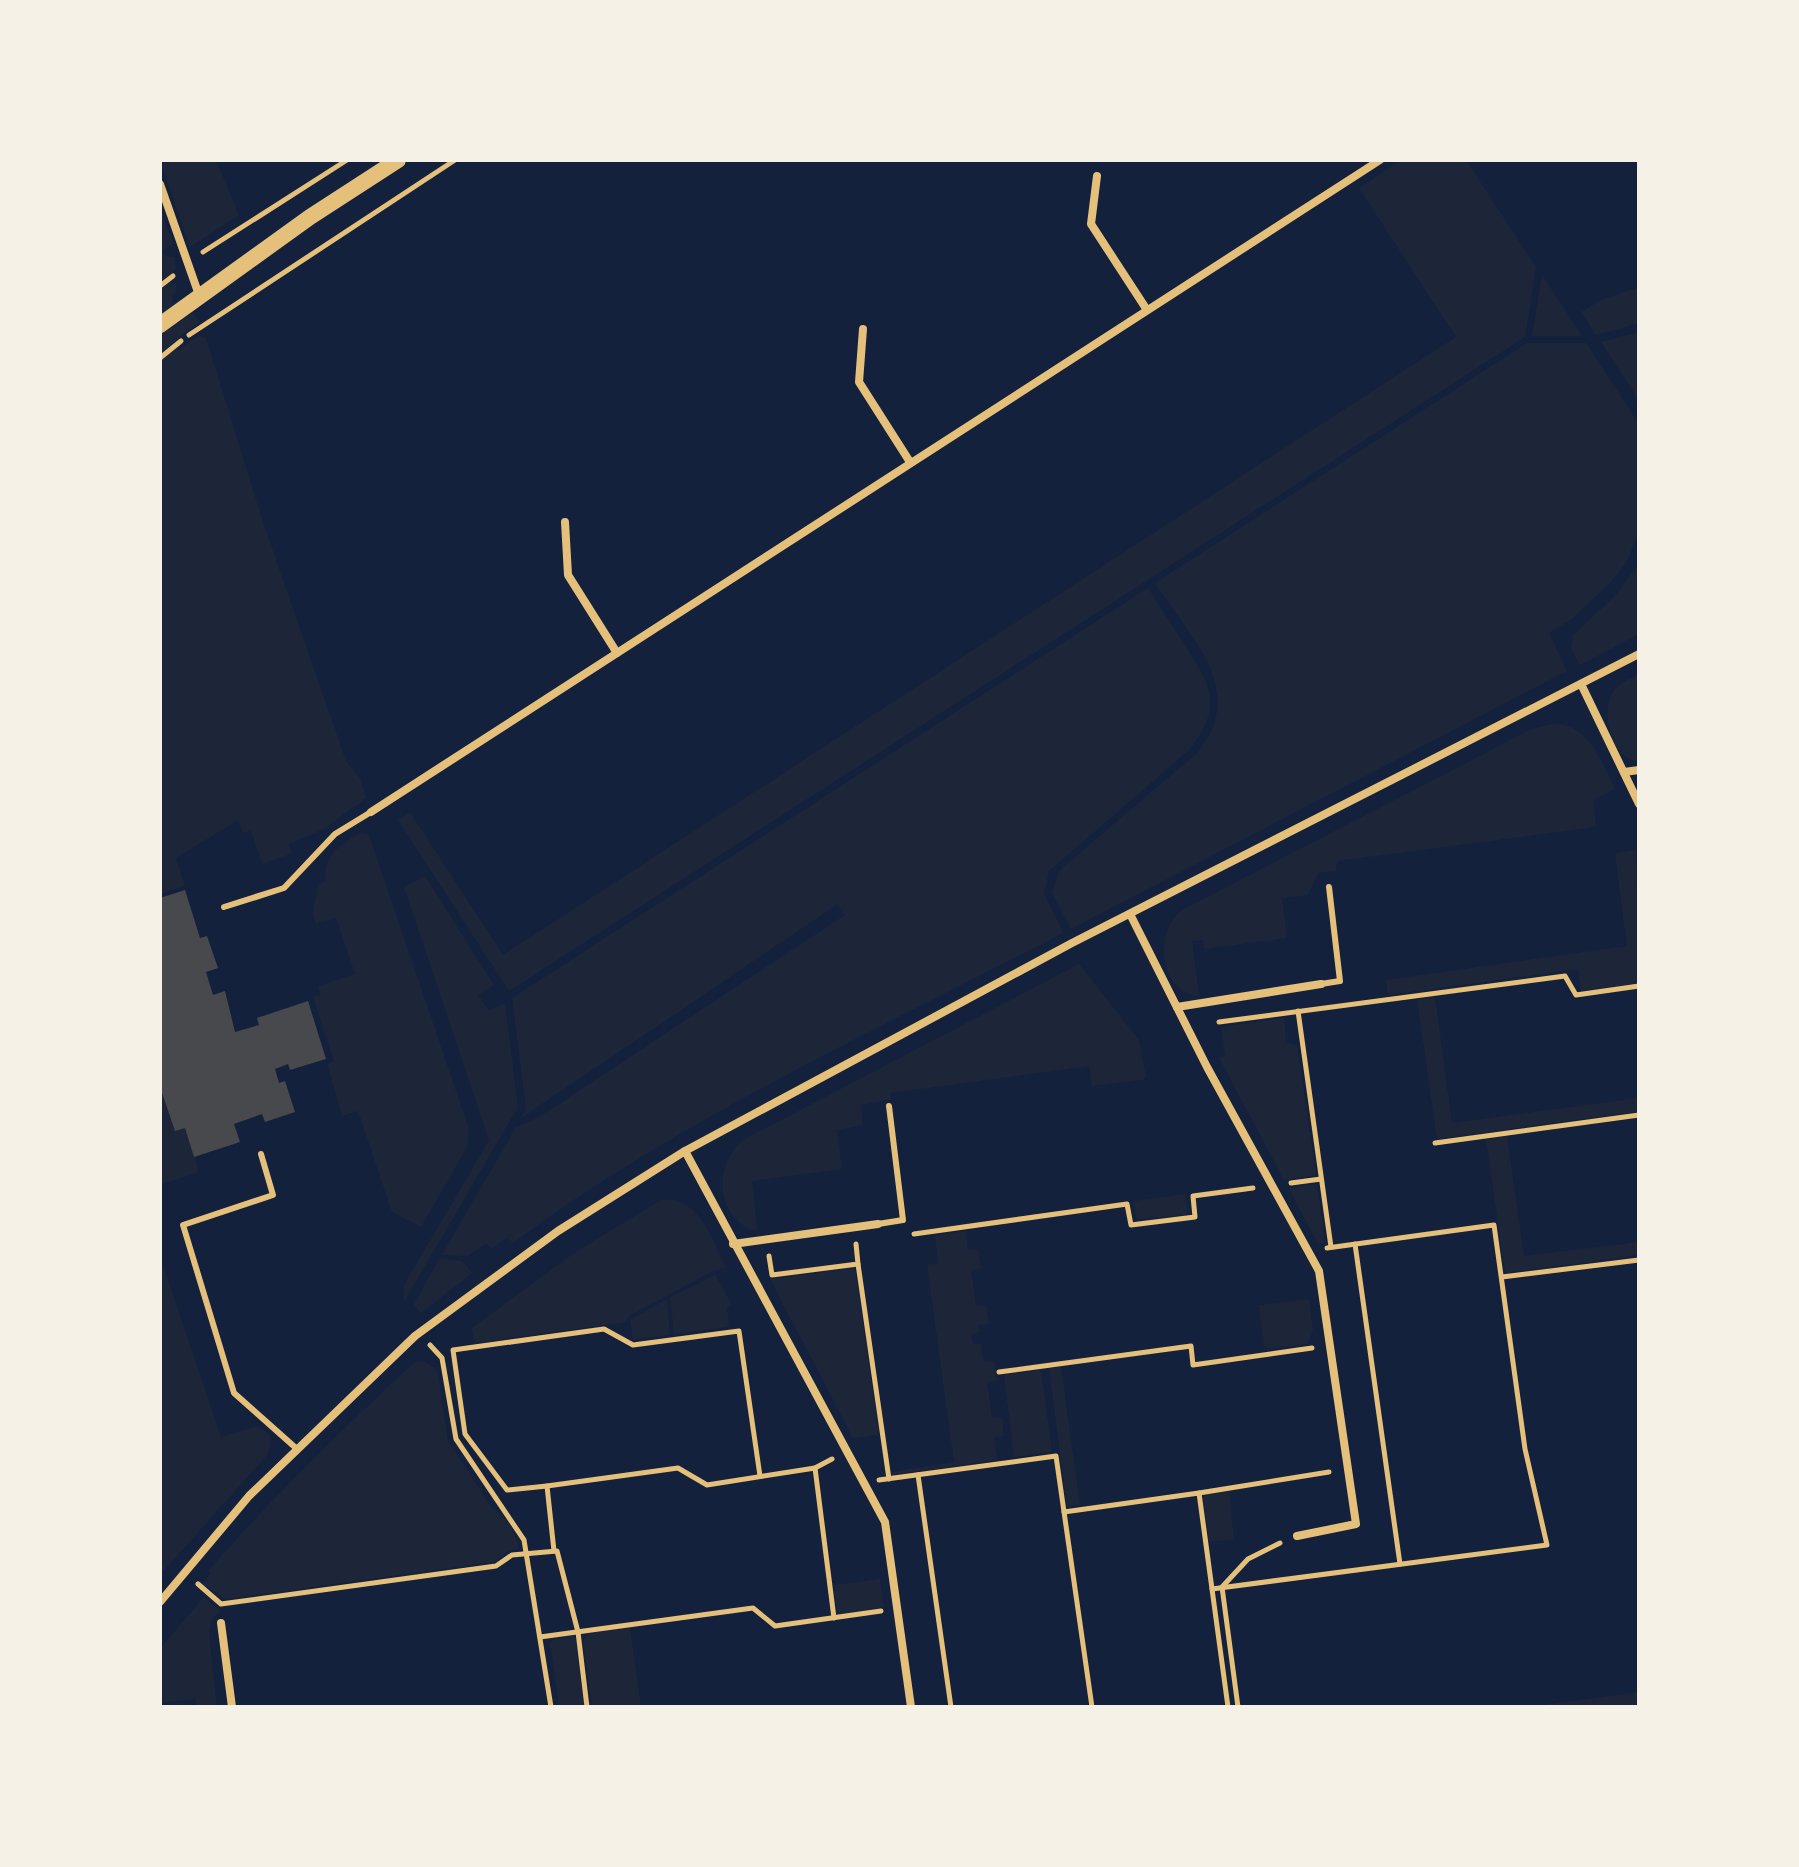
<svg xmlns="http://www.w3.org/2000/svg" width="1799" height="1867" font-family="Commissioner,sans-serif">
	<style>
		.green { fill: #1d2539 }
		.building { fill: #48494c }
		.lines { fill: none; stroke-linecap: round; stroke-linejoin: round }
		.path { stroke: #e5c07b; stroke-width: 5 }
		.service { stroke: #e5c07b; stroke-width: 6 }
		.minor { stroke: #e5c07b; stroke-width: 8 }
		.secondary { stroke: #e5c07b; stroke-width: 16 }
	</style>
	<rect width="100%" height="100%" fill="#14213d"/>
	<!-- green -->
	<g class="green">
		<polygon points="160,160 216,160 239,215 190,247"/>
		<polygon points="1401,160 1466,160 1536,267 1525,337 509,991 398,820 410,812 503,955 1456,337 1359,188"/>
		<polygon points="160,207 173,244 163,250 165,256 174,257 176,269 170,275 171,285 176,282 177,291 172,295 174,326 193,313 200,322 176,340 177,351 198,336 206,338 263,522 346,761 360,778 366,798 324,829 289,844 291,854 262,864 251,831 243,833 238,820 176,858 185,886 160,894"/>
		<polygon points="1542,275 1582,336 1532,336"/>
		<polygon points="1639,287 1639,323 1596,335 1581,312 1601,300"/>
		<polygon points="1639,332 1639,400 1601,342"/>
		<path d="M1527,343H1586L1639,424V532L1627,561L1611,582L1573,618L1549,633L1567,671L1071,929L1052,893L1059,871L1196,754C1250,692 1190,637 1155,583Z"/>
		<polygon points="1639,564 1639,634 1580,665 1571,649 1573,635 1615,596"/>
		<path d="M1148,588C1160,607 1173,626 1185,646C1213,687 1223,708 1188,751L1049,871L1044,893L1063,933C878,1030 681,1118 513,1243L507,1237L491,1249L486,1243L468,1256L442,1255L516,1127L539,1117L845,915L838,904L521,1118L526,1109L512,998Z"/>
		<path d="M1639,674V762H1638C1612,758 1600,713 1613,692C1619,683 1630,679 1639,674Z"/>
		<path d="M1553,724C1590,724 1600,760 1615,789L1593,800L1596,827L1337,861L1336,871L1318,873L1308,895L1282,898L1287,938L1204,949L1203,940L1192,941L1199,996C1159,993 1153,931 1182,910L1532,729Z"/>
		<path d="M360,833L369,835L469,1129L467,1147L421,1227L392,1212L358,1111L342,1116L327,1064L334,1061L313,997L320,995L318,986L355,974L336,918L316,924L313,914L318,885L326,881C322,855 341,845 360,833Z"/>
		<polygon points="1636,850 1639,983 1581,991 1578,969 1388,995 1386,980 1627,946 1615,853"/>
		<polygon points="425,876 494,985 478,995 489,1011 505,1003 518,1107 404,1302 404,1285 489,1140 404,887"/>
		<path d="M1079,964L1139,1040L1146,1076L1143,1080L1092,1086L1089,1066L891,1093V1099L861,1105L863,1125L837,1130L842,1169L752,1181L757,1229L751,1230C715,1212 714,1164 743,1140Z"/>
		<polygon points="1435,997 1452,1123 1639,1098 1639,1111 1437,1139 1417,999"/>
		<polygon points="1284,1018 1286,1043 1297,1045 1316,1175 1284,1180 1219,1058 1225,1056 1221,1027"/>
		<polygon points="167,1064 199,1172 160,1185 160,1067"/>
		<polygon points="1507,1136 1524,1256 1639,1242 1639,1255 1505,1273 1486,1140"/>
		<polygon points="1317,1184 1325,1242 1318,1244 1289,1188"/>
		<polygon points="1185,1194 1188,1211 1185,1215 1136,1219 1134,1201"/>
		<path d="M661,1200C699,1194 712,1241 726,1268L713,1271L629,1316L625,1322L474,1343L472,1328L574,1253Z"/>
		<polygon points="966,1231 968,1250 978,1249 981,1268 971,1270 976,1306 986,1305 989,1324 979,1325 980,1332 971,1334 973,1344 981,1344 984,1362 994,1361 997,1380 987,1382 992,1418 1002,1417 1004,1436 994,1438 997,1460 892,1475 891,1472 954,1462 927,1265 938,1263 935,1235"/>
		<polygon points="160,1256 221,1437 258,1426 269,1434 271,1444 267,1455 160,1575"/>
		<polygon points="439,1259 462,1261 472,1273 421,1313 414,1304"/>
		<polygon points="855,1268 879,1435 853,1438 770,1279"/>
		<polygon points="715,1275 732,1305 727,1308 729,1327 674,1334 670,1297"/>
		<polygon points="667,1299 670,1335 633,1340 630,1320"/>
		<polygon points="1309,1299 1313,1331 1307,1344 1268,1349 1264,1346 1259,1305"/>
		<path d="M423,1361L437,1369L448,1441L492,1508C505,1515 518,1536 519,1549L508,1551L494,1562L225,1599L202,1584L211,1573L208,1571C273,1497 342,1429 415,1362Z"/>
		<polygon points="1061,1367 1080,1505 1067,1507 1049,1368"/>
		<polygon points="1041,1370 1052,1452 1014,1457 1004,1375"/>
		<polygon points="1229,1491 1234,1539 1209,1542 1203,1498 1207,1494"/>
		<polygon points="880,1579 884,1607 841,1614 837,1611 834,1585"/>
		<polygon points="204,1597 220,1611 212,1619 209,1632 217,1707 197,1707 195,1699 160,1703 160,1649"/>
		<polygon points="630,1628 641,1707 592,1707 583,1641 589,1633"/>
		<polygon points="575,1636 584,1707 559,1707 550,1644 553,1639"/>
		<polygon points="1639,1692 1639,1707 1528,1707"/>
	</g>
	<!-- building -->
	<polygon class="building" points="185,890 200,938 207,936 218,968 206,972 213,995 225,991 235,1032 259,1025 257,1018 308,1001 326,1059 290,1070 288,1064 275,1069 279,1083 285,1081 295,1112 265,1122 262,1114 234,1124 240,1142 194,1157 185,1128 175,1131 160,1087 160,898"/>
	<g class="lines">
		<!-- path -->
		<g class="path">
			<polyline points="203,252 347,160"/>
			<polyline points="160,286 173,276"/>
			<polyline points="189,335 455,160"/>
			<polyline points="160,358 181,341"/>
			<polyline points="1298,1011 1331,1247"/>
			<polyline points="1219,1022 1565,976 1576,995 1639,986"/>
			<polyline points="1435,1143 1639,1115"/>
			<polyline points="1291,1183 1321,1179"/>
			<polyline points="914,1234 1127,1204 1131,1225 1195,1217 1193,1196 1253,1188"/>
			<polyline points="1355,1244 1400,1564"/>
			<polyline points="769,1256 772,1275 858,1264 856,1244"/>
			<polyline points="858,1264 889,1479"/>
			<polyline points="1502,1277 1639,1260"/>
			<polyline points="430,1345 442,1358 456,1439 524,1540 551,1707"/>
			<polyline points="999,1372 1191,1346 1193,1365 1312,1348"/>
			<polyline points="815,1468 832,1459"/>
			<polyline points="918,1475 951,1707"/>
			<polyline points="879,1480 1056,1456 1092,1707"/>
			<polyline points="547,1486 507,1490 465,1434 453,1350 604,1329 633,1345 739,1331 760,1476"/>
			<polyline points="1199,1493 1329,1472"/>
			<polyline points="1064,1512 1199,1493 1228,1707"/>
			<polyline points="554,1551 547,1486 678,1468 707,1485 815,1468 834,1618"/>
			<polyline points="198,1584 221,1604 496,1566 512,1555 557,1551 578,1632 587,1707"/>
			<polyline points="1212,1589 1547,1545 1525,1449 1494,1225 1327,1248"/>
			<polyline points="540,1637 753,1608 775,1626 881,1611"/>
			<polyline points="1238,1707 1222,1587 1248,1559 1280,1543"/>
		</g>
		<!-- service -->
		<g class="service">
			<polyline points="224,907 284,888 335,834 371,812"/>
			<polyline points="1321,984 1340,981 1329,887"/>
			<polyline points="261,1154 273,1195 183,1225 234,1393 297,1449"/>
			<polyline points="878,1224 903,1220 889,1106"/>
		</g>
		<!-- minor -->
		<g class="minor">
			<polyline points="1097,176 1091,224 1147,310"/>
			<polyline points="160,184 199,295"/>
			<polyline points="863,329 859,382 910,462"/>
			<polyline points="565,522 568,575 617,653"/>
			<polyline points="1581,684 1639,804"/>
			<polyline points="1624,772 1639,770"/>
			<polyline points="371,812 1380,160"/>
			<polyline points="1130,914 1207,1067 1319,1271 1356,1524 1297,1536"/>
			<polyline points="1177,1007 1321,984"/>
			<polyline points="685,1151 885,1522 911,1707"/>
			<polyline points="733,1244 878,1224"/>
			<polyline points="160,1602 249,1496 415,1336 558,1231 685,1151 1072,943 1639,654"/>
			<polyline points="221,1623 232,1707"/>
		</g>
		<!-- secondary -->
		<polyline class="secondary" points="160,325 310,217 398,160"/>
	</g>
	<!-- border -->
	<rect width="1799" height="1867" fill="none" stroke="#f6f1e7" stroke-width="324"/>
</svg>
